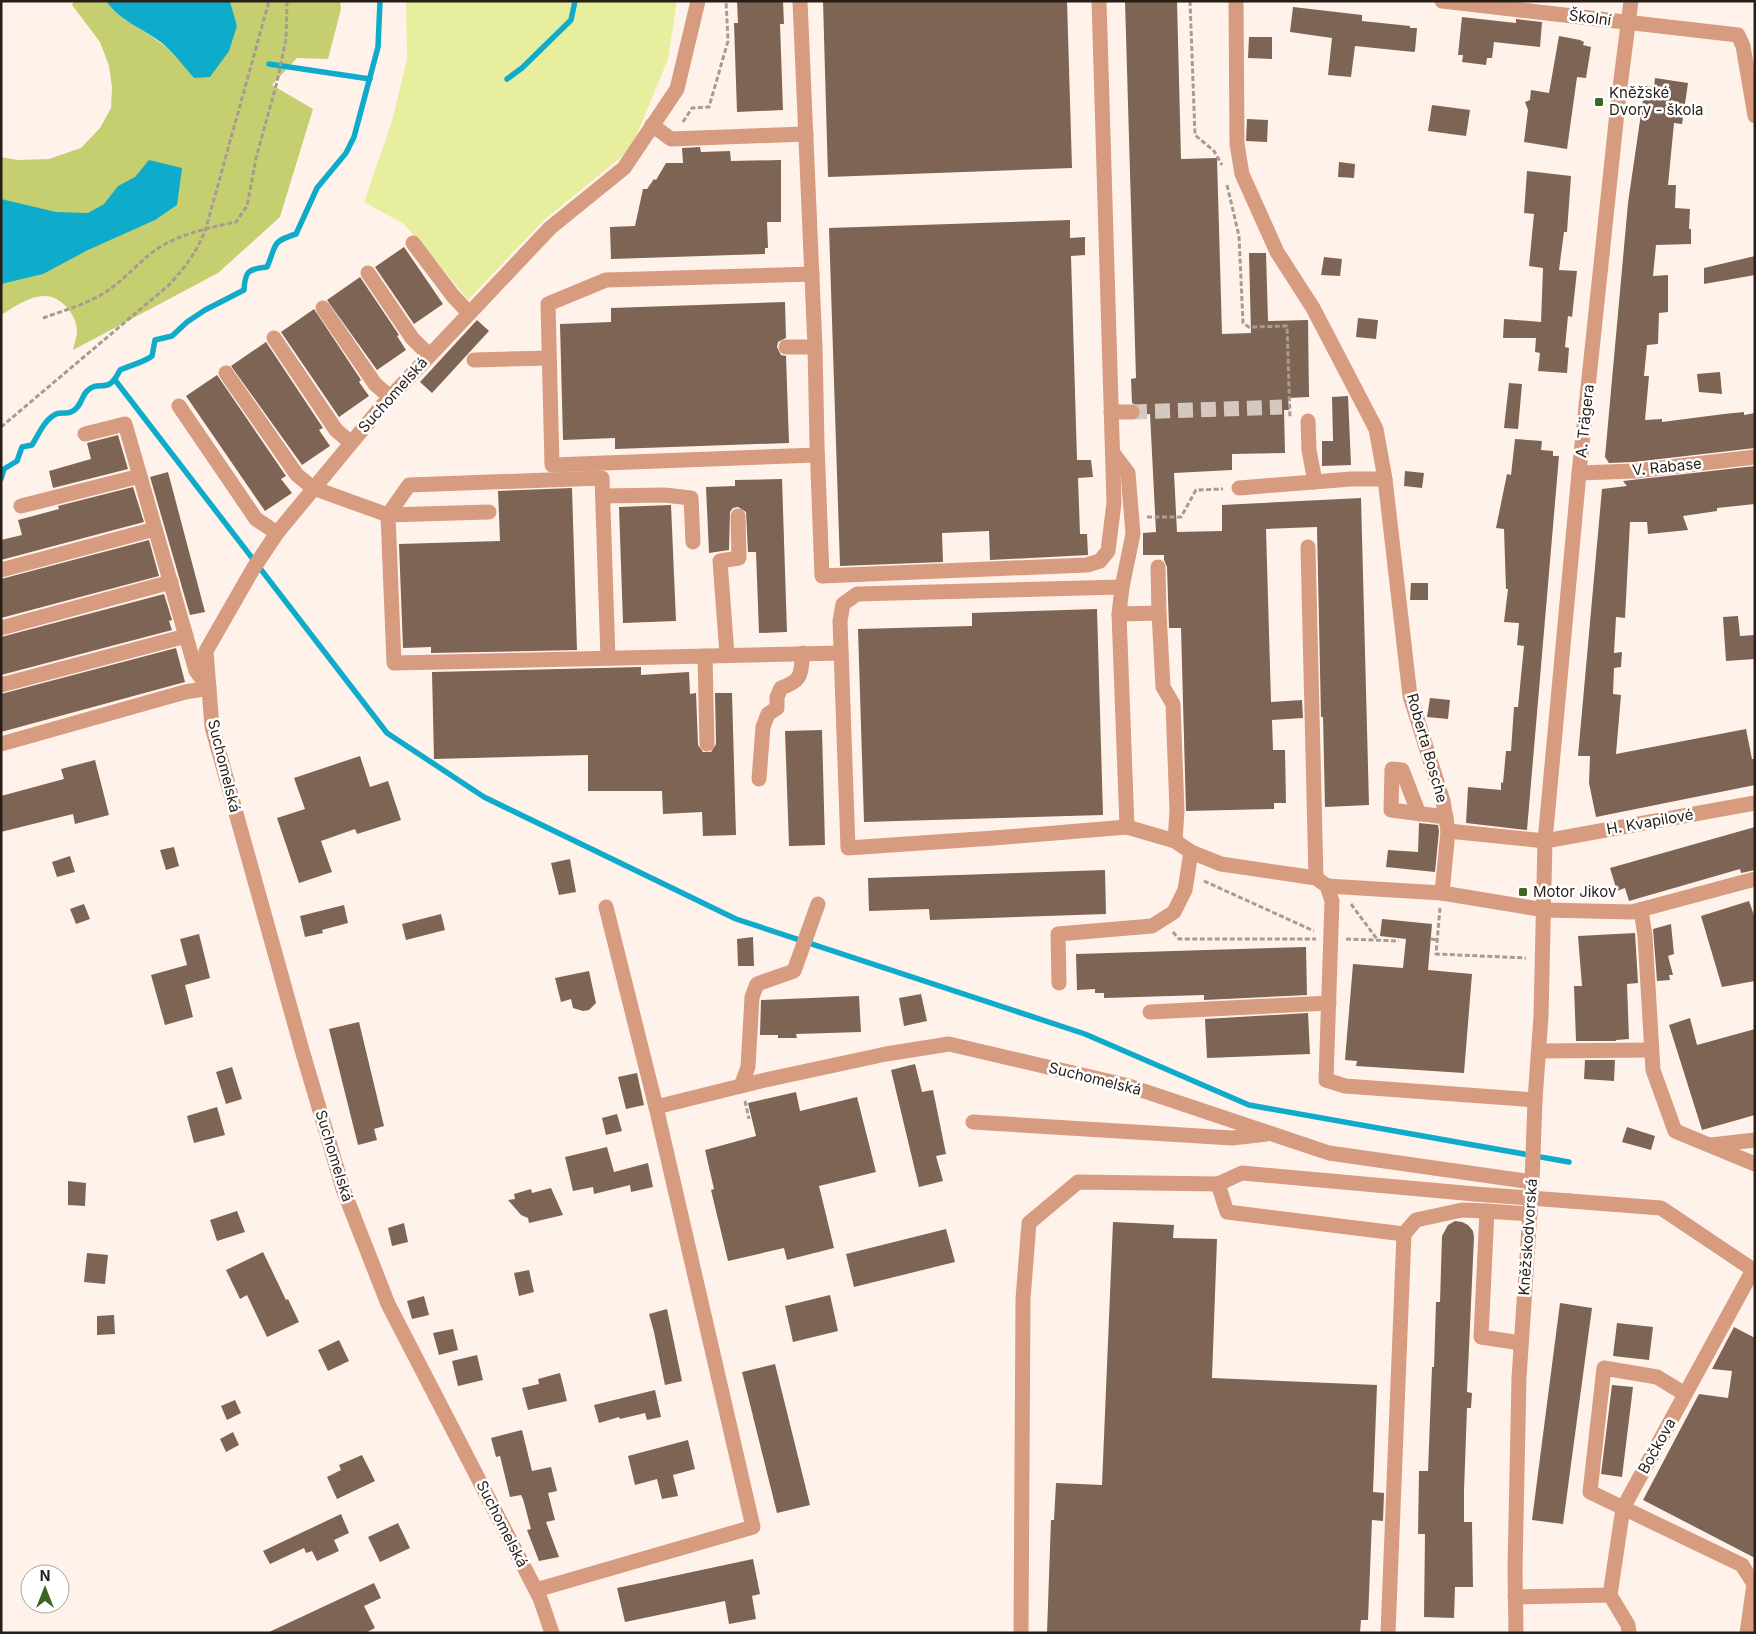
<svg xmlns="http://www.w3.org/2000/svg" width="1756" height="1634" font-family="Inter,sans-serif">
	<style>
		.green { fill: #e7ef9e }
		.forest { fill: #c6cf6f }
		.water { fill: #0eacca }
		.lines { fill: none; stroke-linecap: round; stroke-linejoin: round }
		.stream { stroke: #0eacca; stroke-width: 5.5 }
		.building { fill: #7e6454 }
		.minor-tunnel { stroke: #d4c8c1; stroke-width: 15; stroke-dasharray: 15 8; stroke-linecap: butt }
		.path { stroke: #a79b94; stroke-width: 3; stroke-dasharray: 5 2.5; stroke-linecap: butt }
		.minor { stroke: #d79c80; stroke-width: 15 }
		.minor-bridge { stroke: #d79c80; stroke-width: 15 }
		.poi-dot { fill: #3b6623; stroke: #fff; stroke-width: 2 }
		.labels { text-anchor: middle; stroke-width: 5; stroke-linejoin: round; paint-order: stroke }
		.street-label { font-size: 15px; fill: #291e17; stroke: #fff }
		.poi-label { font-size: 15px; fill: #291e17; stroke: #fff; text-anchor: start }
	</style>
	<rect width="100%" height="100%" fill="#fff2eb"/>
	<!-- green -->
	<polygon class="green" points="406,1 677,1 668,59 631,149 543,221 468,300 425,248 404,224 364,202 392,121 407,59"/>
	<!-- forest -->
	<path class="forest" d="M74,1H106C121,22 144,29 162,44C174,53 184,67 194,78L237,26L230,1H340L341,9L328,59L297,58L272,85L313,109L280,217L218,273L73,350C74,344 77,337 77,331C77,315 61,296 45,296C29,296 14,307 1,315V157L17,160L49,159L81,148L100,128L111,108L112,87L109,66L100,42L72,5Z"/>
	<!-- water -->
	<g class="water">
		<path d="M106,1H230L237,26L229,51L210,77L194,78C184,67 174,53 162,43C144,29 121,22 106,1Z"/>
		<polygon points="149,160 182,168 177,205 155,220 88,250 43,274 1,284 1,199 56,212 88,213 104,204 118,186 135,177"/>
	</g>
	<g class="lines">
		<!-- stream -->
		<g class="stream">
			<polyline points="269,64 370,79"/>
			<polyline points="507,79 522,68 571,20 575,1"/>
			<polyline points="115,380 387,733 484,797 736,919 1085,1034 1249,1105 1569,1162"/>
			<path d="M1,479L4,469L17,461L22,447L32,445C39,434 44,420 56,414C60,412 67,414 71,412C81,408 81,397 87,391C100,378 107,397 120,370C130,365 143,363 152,356L155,340L172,336L187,322L205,310L244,290C245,271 248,269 267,267C277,245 270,242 296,234L317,188L346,153L354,137L378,47L380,1"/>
		</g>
	</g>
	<!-- building -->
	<g class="building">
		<polygon points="737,1 783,1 784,24 780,24 783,110 737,112 734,23 738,23"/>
		<polygon points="823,1 1067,1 1072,168 828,177"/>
		<polygon points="1125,1 1177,1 1181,159 1217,158 1222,334 1251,333 1249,253 1266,253 1268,321 1308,320 1309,397 1288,398 1289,410 1284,410 1285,453 1232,454 1232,470 1174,473 1177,532 1222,531 1222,505 1361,498 1369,805 1325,807 1323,717 1321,717 1317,527 1266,529 1271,702 1302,700 1303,718 1272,720 1273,750 1285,750 1286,803 1274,803 1274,809 1186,811 1181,628 1169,628 1167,567 1164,560 1164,555 1143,555 1143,533 1156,532 1150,414 1141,415 1140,407 1132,403 1131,379 1136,378"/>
		<polygon points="1293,7 1362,15 1362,21 1410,26 1410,28 1417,28 1415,51 1414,52 1355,46 1351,77 1328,75 1332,38 1290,32"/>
		<polygon points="1462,17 1516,23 1516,19 1542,22 1540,47 1494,42 1492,58 1487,58 1486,65 1462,62 1463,55 1458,55"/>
		<polygon points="1559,36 1580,40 1584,42 1583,45 1591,47 1586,78 1577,77 1567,149 1524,142 1528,110 1525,102 1530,100 1531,90 1549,93"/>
		<polygon points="1249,37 1272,37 1272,59 1248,58"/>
		<polygon points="1655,78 1688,83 1682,124 1674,123 1668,185 1676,185 1675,208 1690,209 1689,229 1691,229 1691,244 1656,245 1653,276 1668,275 1668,312 1659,313 1658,344 1647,345 1644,376 1649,376 1645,420 1662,419 1662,422 1724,414 1744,412 1744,415 1755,413 1755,448 1634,462 1609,463 1605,457 1628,203 1645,86 1654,87"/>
		<polygon points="1432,105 1470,110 1466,136 1428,131"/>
		<polygon points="1247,119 1268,120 1267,142 1246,141"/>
		<polygon points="700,147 701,152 730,151 731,161 781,160 781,222 767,222 768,248 765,248 765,254 611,259 610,227 635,226 643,189 647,189 654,179 656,180 666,163 683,163 682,148"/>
		<polygon points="1339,162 1355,164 1354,178 1338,177"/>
		<polygon points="1527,171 1571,176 1567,232 1564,232 1559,270 1577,271 1572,317 1568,316 1565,347 1569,348 1567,373 1538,371 1540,353 1535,352 1536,338 1503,338 1504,319 1541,322 1543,268 1529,266 1534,214 1524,213"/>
		<polygon points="1070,220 1070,238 1085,237 1085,255 1071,256 1077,460 1091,460 1093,477 1078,478 1080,534 1087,534 1088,555 990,560 989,531 942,533 943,562 840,566 829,228"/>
		<polygon points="404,247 443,304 414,324 375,267"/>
		<polygon points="1755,256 1755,275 1704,284 1704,268"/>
		<polygon points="1324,257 1342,259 1340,276 1321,275"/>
		<polygon points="360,277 399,335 397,336 406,350 377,370 327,300"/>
		<polygon points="785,302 786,338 778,342 777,347 781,355 786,356 789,443 615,449 615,438 563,440 560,324 611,322 611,308"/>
		<polygon points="314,309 361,380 359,382 369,396 339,417 281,332"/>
		<polygon points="1358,318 1378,320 1376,339 1356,337"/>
		<polygon points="477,320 489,331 432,393 420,382"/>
		<polygon points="266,342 323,428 319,430 330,446 302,465 231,366"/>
		<polygon points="1720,372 1722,394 1699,392 1697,374"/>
		<polygon points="217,375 286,476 281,479 292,493 265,511 186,396"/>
		<polygon points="1509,383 1522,384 1518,429 1504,428"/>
		<polygon points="1348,396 1351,465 1322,466 1322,441 1333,441 1332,397"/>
		<polygon points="118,435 128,469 53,488 49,471 91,459 87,443"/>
		<polygon points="1515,439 1542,441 1541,450 1553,451 1553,456 1559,456 1527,830 1466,823 1468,787 1501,790 1501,782 1503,783 1506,751 1511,751 1514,707 1518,707 1524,646 1517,645 1519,623 1504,622 1508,589 1506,589 1504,529 1496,528 1507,474 1511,475"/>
		<polygon points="1755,466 1755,504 1717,508 1717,511 1683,516 1688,530 1648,534 1647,522 1630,522 1625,618 1616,617 1614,653 1622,652 1621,667 1614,668 1613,694 1621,695 1616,754 1746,729 1752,759 1755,759 1755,785 1596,817 1589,783 1590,756 1578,756 1602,489 1627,486 1623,481"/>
		<polygon points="1405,471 1424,473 1422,488 1404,486"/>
		<polygon points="168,472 205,612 190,615 150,477"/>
		<polygon points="782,479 787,632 759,633 756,552 748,552 746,512 738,507 733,508 730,512 729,550 709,553 706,487 735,486 735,480"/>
		<polygon points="133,487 144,522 1,560 1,540 22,535 18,520 59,509 58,506"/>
		<polygon points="572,488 577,650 431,653 431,647 403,648 399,544 500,541 498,491"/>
		<polygon points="671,505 676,621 623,623 619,507"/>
		<polygon points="149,540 159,576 1,618 1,579"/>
		<polygon points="1411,583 1428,583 1428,600 1410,600"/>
		<polygon points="164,594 172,620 169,621 172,630 1,675 1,637"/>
		<polygon points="1097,609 1103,815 864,822 858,629 972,626 972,613"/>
		<polygon points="1738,616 1740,636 1755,635 1755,659 1726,661 1723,617"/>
		<polygon points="176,648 185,682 1,732 1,694"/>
		<polygon points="641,667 641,675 689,672 690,694 696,693 698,745 703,752 711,752 716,744 715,693 732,693 736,835 703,836 702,812 663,814 662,791 588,791 588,755 434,759 432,672"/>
		<polygon points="1430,698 1450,700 1448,719 1427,717"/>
		<polygon points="822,730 825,845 789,846 785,731"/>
		<polygon points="360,756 370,787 388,781 401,820 357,834 355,829 321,841 332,872 299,883 277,818 305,809 294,778"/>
		<polygon points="95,760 109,815 75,824 73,814 1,832 1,796 64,779 61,769"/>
		<polygon points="1419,823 1438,825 1439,831 1435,872 1386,867 1388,850 1418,852"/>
		<polygon points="1755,827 1755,870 1741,873 1740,869 1629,901 1625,888 1617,891 1610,868"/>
		<polygon points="174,847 179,866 166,870 160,850"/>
		<polygon points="70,856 75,872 57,877 52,862"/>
		<polygon points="570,859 576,892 559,895 551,863"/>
		<polygon points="1105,870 1106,914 930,920 929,909 869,911 868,878"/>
		<polygon points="1749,901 1755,918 1755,981 1722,987 1701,916"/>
		<polygon points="84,904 90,919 76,924 70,909"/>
		<polygon points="344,905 348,923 322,930 323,933 305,937 300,916"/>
		<polygon points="441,914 445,930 406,940 402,924"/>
		<polygon points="1382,919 1432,924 1428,970 1472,974 1464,1073 1356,1066 1357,1061 1345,1060 1353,964 1403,968 1406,939 1380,936"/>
		<polygon points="1671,924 1674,954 1668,956 1673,975 1669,975 1670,980 1657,981 1653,929"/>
		<polygon points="1635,933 1638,983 1627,984 1629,1039 1616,1040 1616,1041 1576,1041 1574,986 1582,986 1578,936"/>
		<polygon points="199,934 210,978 185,985 193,1017 165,1025 151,975 187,965 180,939"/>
		<polygon points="753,937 754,966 738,966 737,939"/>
		<polygon points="1306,947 1307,995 1204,1000 1204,995 1104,998 1104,993 1095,993 1095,989 1077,990 1076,954"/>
		<polygon points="589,971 596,1003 589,1010 583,1011 573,1008 571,999 561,1002 555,978"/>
		<polygon points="921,994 927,1021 904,1026 899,998"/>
		<polygon points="859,996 861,1032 796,1034 797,1038 778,1038 778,1035 760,1035 761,1000"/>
		<polygon points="1308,1013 1310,1054 1207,1058 1205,1019"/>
		<polygon points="1690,1018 1697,1045 1755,1029 1755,1115 1702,1130 1669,1025"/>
		<polygon points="359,1022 384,1126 374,1129 377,1140 358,1145 329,1029"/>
		<polygon points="1585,1060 1615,1060 1614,1081 1584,1079"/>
		<polygon points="915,1064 922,1092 933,1090 946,1154 936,1156 943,1181 919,1187 891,1070"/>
		<polygon points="232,1067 242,1099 226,1104 216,1072"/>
		<polygon points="637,1073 644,1105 626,1109 618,1077"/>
		<polygon points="796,1092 800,1111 857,1097 876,1172 819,1186 834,1248 787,1260 784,1248 728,1261 711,1190 714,1189 705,1150 756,1136 748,1103"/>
		<polygon points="217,1107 225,1135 194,1143 187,1116"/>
		<polygon points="617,1114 622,1131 606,1135 602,1118"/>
		<polygon points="1627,1127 1655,1136 1651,1150 1622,1142"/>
		<polygon points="607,1147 614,1172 648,1163 653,1187 631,1192 630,1185 594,1194 593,1187 573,1191 565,1157"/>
		<polygon points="68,1181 86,1183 85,1206 68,1205"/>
		<polygon points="551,1188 563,1215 529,1223 528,1218 521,1215 508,1200 515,1199 514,1194 531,1189 532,1193"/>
		<polygon points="237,1211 245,1232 217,1241 210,1220"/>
		<polygon points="1455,1221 1462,1222 1468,1225 1473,1231 1474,1237 1467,1392 1472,1393 1471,1408 1467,1408 1464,1491 1464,1522 1472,1522 1473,1587 1455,1587 1454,1618 1424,1617 1425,1534 1418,1534 1419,1471 1428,1471 1432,1367 1434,1367 1436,1302 1440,1302 1442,1236 1448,1225"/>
		<polygon points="1113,1222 1174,1225 1173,1238 1217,1239 1212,1378 1377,1385 1373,1492 1384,1493 1383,1521 1372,1520 1368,1620 1361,1620 1360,1633 1047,1633 1051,1520 1054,1520 1056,1483 1102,1485"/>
		<polygon points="404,1223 408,1242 392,1246 388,1228"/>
		<polygon points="946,1229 955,1262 854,1287 846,1254"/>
		<polygon points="263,1252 286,1300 288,1299 299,1322 267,1337 247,1295 240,1299 226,1270"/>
		<polygon points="87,1253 108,1255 105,1284 84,1282"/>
		<polygon points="529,1270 534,1292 519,1296 514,1273"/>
		<polygon points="830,1295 838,1331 793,1342 785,1306"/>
		<polygon points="424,1296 429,1315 412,1319 407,1301"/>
		<polygon points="1560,1303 1592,1308 1563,1524 1532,1520"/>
		<polygon points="667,1309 682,1381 665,1385 654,1332 649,1314"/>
		<polygon points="114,1315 115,1334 97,1335 97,1316"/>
		<polygon points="1617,1323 1653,1327 1649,1360 1613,1356"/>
		<polygon points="1734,1327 1755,1338 1755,1558 1643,1500 1699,1394 1728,1398 1732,1371 1712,1369"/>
		<polygon points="453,1329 458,1350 439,1355 433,1333"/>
		<polygon points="339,1340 349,1361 328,1371 318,1350"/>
		<polygon points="477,1355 483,1380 458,1386 452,1361"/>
		<polygon points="775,1364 810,1505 777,1513 742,1372"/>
		<polygon points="560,1373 567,1401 528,1410 522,1388 539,1384 538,1379"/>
		<polygon points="1612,1385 1633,1387 1622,1477 1601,1474"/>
		<polygon points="655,1390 661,1417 647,1420 645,1413 620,1419 619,1417 599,1423 594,1405"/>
		<polygon points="235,1400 241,1413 227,1420 221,1406"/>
		<polygon points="522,1430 532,1471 551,1467 557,1491 548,1493 555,1520 546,1522 559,1557 539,1561 527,1530 531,1529 523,1499 521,1495 510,1497 500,1456 496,1457 491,1438"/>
		<polygon points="233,1432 239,1445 226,1452 220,1439"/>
		<polygon points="688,1440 695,1469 673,1475 678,1496 662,1499 657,1479 635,1485 628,1456"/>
		<polygon points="362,1455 375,1481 337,1499 327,1477 341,1470 339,1465"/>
		<polygon points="341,1514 349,1533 334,1540 339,1551 317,1561 312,1551 306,1553 304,1548 270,1564 263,1551"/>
		<polygon points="398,1523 410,1548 380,1562 368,1537"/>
		<polygon points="753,1559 760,1594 752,1596 756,1619 729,1624 725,1601 625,1622 617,1588"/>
		<polygon points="374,1583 381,1598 364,1606 375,1628 365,1633 267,1633"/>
	</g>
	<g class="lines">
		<!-- minor-tunnel -->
		<polyline class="minor-tunnel" points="1132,412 1282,407"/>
		<!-- path -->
		<g class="path">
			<polyline points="1190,1 1195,135 1214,151 1222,165"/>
			<polyline points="683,122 692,108 709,107 728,41 726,1"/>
			<polyline points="1227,185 1239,236 1243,323 1249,327 1287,326 1290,418"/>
			<path d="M43,318C65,310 91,303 110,289C130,275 145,254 167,243C189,232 212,227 236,222L247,206L256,158L277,82L286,39L287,1"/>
			<path d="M1,427L169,285C186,266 197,252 206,228L269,1"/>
			<polyline points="1147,517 1181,517 1196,490 1223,489"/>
			<polyline points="1204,881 1314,931"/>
			<polyline points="1351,904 1377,939"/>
			<polyline points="1440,908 1436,954 1526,958"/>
			<polyline points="1173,932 1179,939 1316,939"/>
			<polyline points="1346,939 1399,941"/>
			<polyline points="1431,939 1437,940"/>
			<polyline points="745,1101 749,1119"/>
		</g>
		<!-- minor -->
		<g class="minor">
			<polyline points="800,1 815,347 817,444 822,576 1087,565 1100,561 1108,551 1114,503 1099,1"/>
			<polyline points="1236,1 1237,144 1242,174 1277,252 1313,308 1376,429 1385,479 1410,696 1443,801 1448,831 1442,893 1545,910 1632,912 1755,879"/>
			<polyline points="1442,1 1738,35 1743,46 1755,116"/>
			<polyline points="652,125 671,139 806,134"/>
			<polyline points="413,243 453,296 469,313"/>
			<polyline points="368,273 412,338 429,355"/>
			<polyline points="812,274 606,280 548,304 552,465 817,455"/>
			<polyline points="323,308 375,384 390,397"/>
			<polyline points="274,338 336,430 350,442"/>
			<polyline points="786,347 815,347"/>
			<polyline points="474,360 549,358"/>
			<polyline points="226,373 297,475 313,488 388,515 409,485 602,478 608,658"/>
			<polyline points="179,406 256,519 277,533"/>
			<polyline points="1111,412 1132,412"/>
			<polyline points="1308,421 1309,450 1315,482"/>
			<polyline points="1113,453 1128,473 1133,534 1122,587 1119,614 1127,827"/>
			<polyline points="1579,473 1635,471 1755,457"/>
			<polyline points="1239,488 1351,479 1385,479"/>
			<polyline points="603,496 664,495 691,498 693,542"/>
			<polyline points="21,506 140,476"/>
			<polyline points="489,512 388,515 394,663 841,653"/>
			<polyline points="1308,547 1316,878"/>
			<polyline points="1158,567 1159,613"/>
			<polyline points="1,570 155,529"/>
			<polyline points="1122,587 857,594 843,604 840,621 848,848 994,838 1127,827 1175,841"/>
			<polyline points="1119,614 1159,613 1163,687 1173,704 1177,811 1175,841 1191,852 1221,864 1316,878 1327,886 1332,901 1326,1080 1345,1086 1535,1100"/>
			<polyline points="1,628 171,582"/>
			<polyline points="727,655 720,561 739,558 738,516"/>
			<polyline points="705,656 707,744"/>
			<polyline points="1,685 186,636"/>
			<polyline points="1,744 185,692 209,688 196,671 125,424 85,434"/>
			<path d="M759,779L763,727L768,714L777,708V697L781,688C803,680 800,675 803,653"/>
			<polyline points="1419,814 1402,770 1392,769 1391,810 1446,817"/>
			<polyline points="1448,831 1545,841 1755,803"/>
			<polyline points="1327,886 1442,893"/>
			<polyline points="1641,910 1645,936 1653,1070 1675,1131 1755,1164"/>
			<polyline points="1059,983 1058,934 1152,926 1174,912 1185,890 1191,852"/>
			<polyline points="1150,1012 1329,1003"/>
			<polyline points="1539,1051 1651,1050"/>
			<polyline points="741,1086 748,1067 752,997 757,984 794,971 818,904"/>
			<polyline points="656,1107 761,1081 886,1054 949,1044 1129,1086 1329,1153 1532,1182"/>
			<polyline points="973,1122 1232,1138 1267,1134"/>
			<polyline points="1711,1145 1755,1140"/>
			<polyline points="1218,1184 1227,1212 1404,1234 1416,1220 1462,1210 1487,1211"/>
			<polyline points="1570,1201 1661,1208 1755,1271"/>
			<polyline points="1521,1343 1481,1337 1487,1211 1530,1214"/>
			<polyline points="1685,1394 1657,1377 1604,1368 1590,1492 1742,1565 1754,1584 1747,1633"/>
			<polyline points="536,1590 753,1527 656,1107 606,907"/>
			<polyline points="1515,1597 1610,1595"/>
			<polyline points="552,1633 540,1598 388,1304 343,1189 302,1050 212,727 206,651 253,569 277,533 381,407 550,228 624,168 677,89 698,1"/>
			<polyline points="1021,1633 1023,1299 1029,1223 1078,1182 1218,1184 1242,1173 1475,1194"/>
			<polyline points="1388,1633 1404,1234"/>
			<polyline points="1516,1633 1515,1569 1519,1378 1532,1182 1535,1100 1541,1016 1545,841 1579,473 1618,103 1631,1"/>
			<polyline points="1629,1633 1628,1625 1610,1595 1623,1508 1753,1270"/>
		</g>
		<!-- minor-bridge -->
		<polyline class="minor-bridge" points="1475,1194 1570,1201"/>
	</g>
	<!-- markers -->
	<g class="poi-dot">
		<rect x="1594" y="97" width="10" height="10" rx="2.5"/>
		<rect x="1518" y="887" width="10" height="10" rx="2.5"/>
	</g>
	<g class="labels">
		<!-- street labels -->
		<g class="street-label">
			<text transform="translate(1590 18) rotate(7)" y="5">Školní</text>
			<text transform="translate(393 395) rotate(-48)" y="5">Suchomelská</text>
			<text transform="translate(1585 421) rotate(-84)" y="5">A. Trägera</text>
			<text transform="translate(1667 467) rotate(-6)" y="5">V. Rabase</text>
			<text transform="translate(1427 748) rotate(74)" y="5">Roberta Bosche</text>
			<text transform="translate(224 766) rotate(76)" y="5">Suchomelská</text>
			<text transform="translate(1650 822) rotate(-10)" y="5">H. Kvapilové</text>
			<text transform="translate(1095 1079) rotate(14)" y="5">Suchomelská</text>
			<text transform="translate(334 1156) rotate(73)" y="5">Suchomelská</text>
			<text transform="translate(1528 1237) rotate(-86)" y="5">Kněžskodvorská</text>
			<text transform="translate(1657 1446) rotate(-61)" y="5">Bočkova</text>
			<text transform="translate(502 1524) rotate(63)" y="5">Suchomelská</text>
		</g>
		<!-- poi labels -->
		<g class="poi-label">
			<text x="1609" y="98">Kněžské<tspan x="1609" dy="17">Dvory - škola</tspan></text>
			<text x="1533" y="897">Motor Jikov</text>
		</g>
	</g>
	<!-- border -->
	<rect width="1756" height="1634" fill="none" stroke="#291e17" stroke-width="5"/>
	<!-- north arrow -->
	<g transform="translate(45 1589)"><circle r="24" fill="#ffffff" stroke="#a9a5a2"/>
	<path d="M0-4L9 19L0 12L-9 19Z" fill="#3b6623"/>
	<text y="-8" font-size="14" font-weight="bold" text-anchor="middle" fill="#291e17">N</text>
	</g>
</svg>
